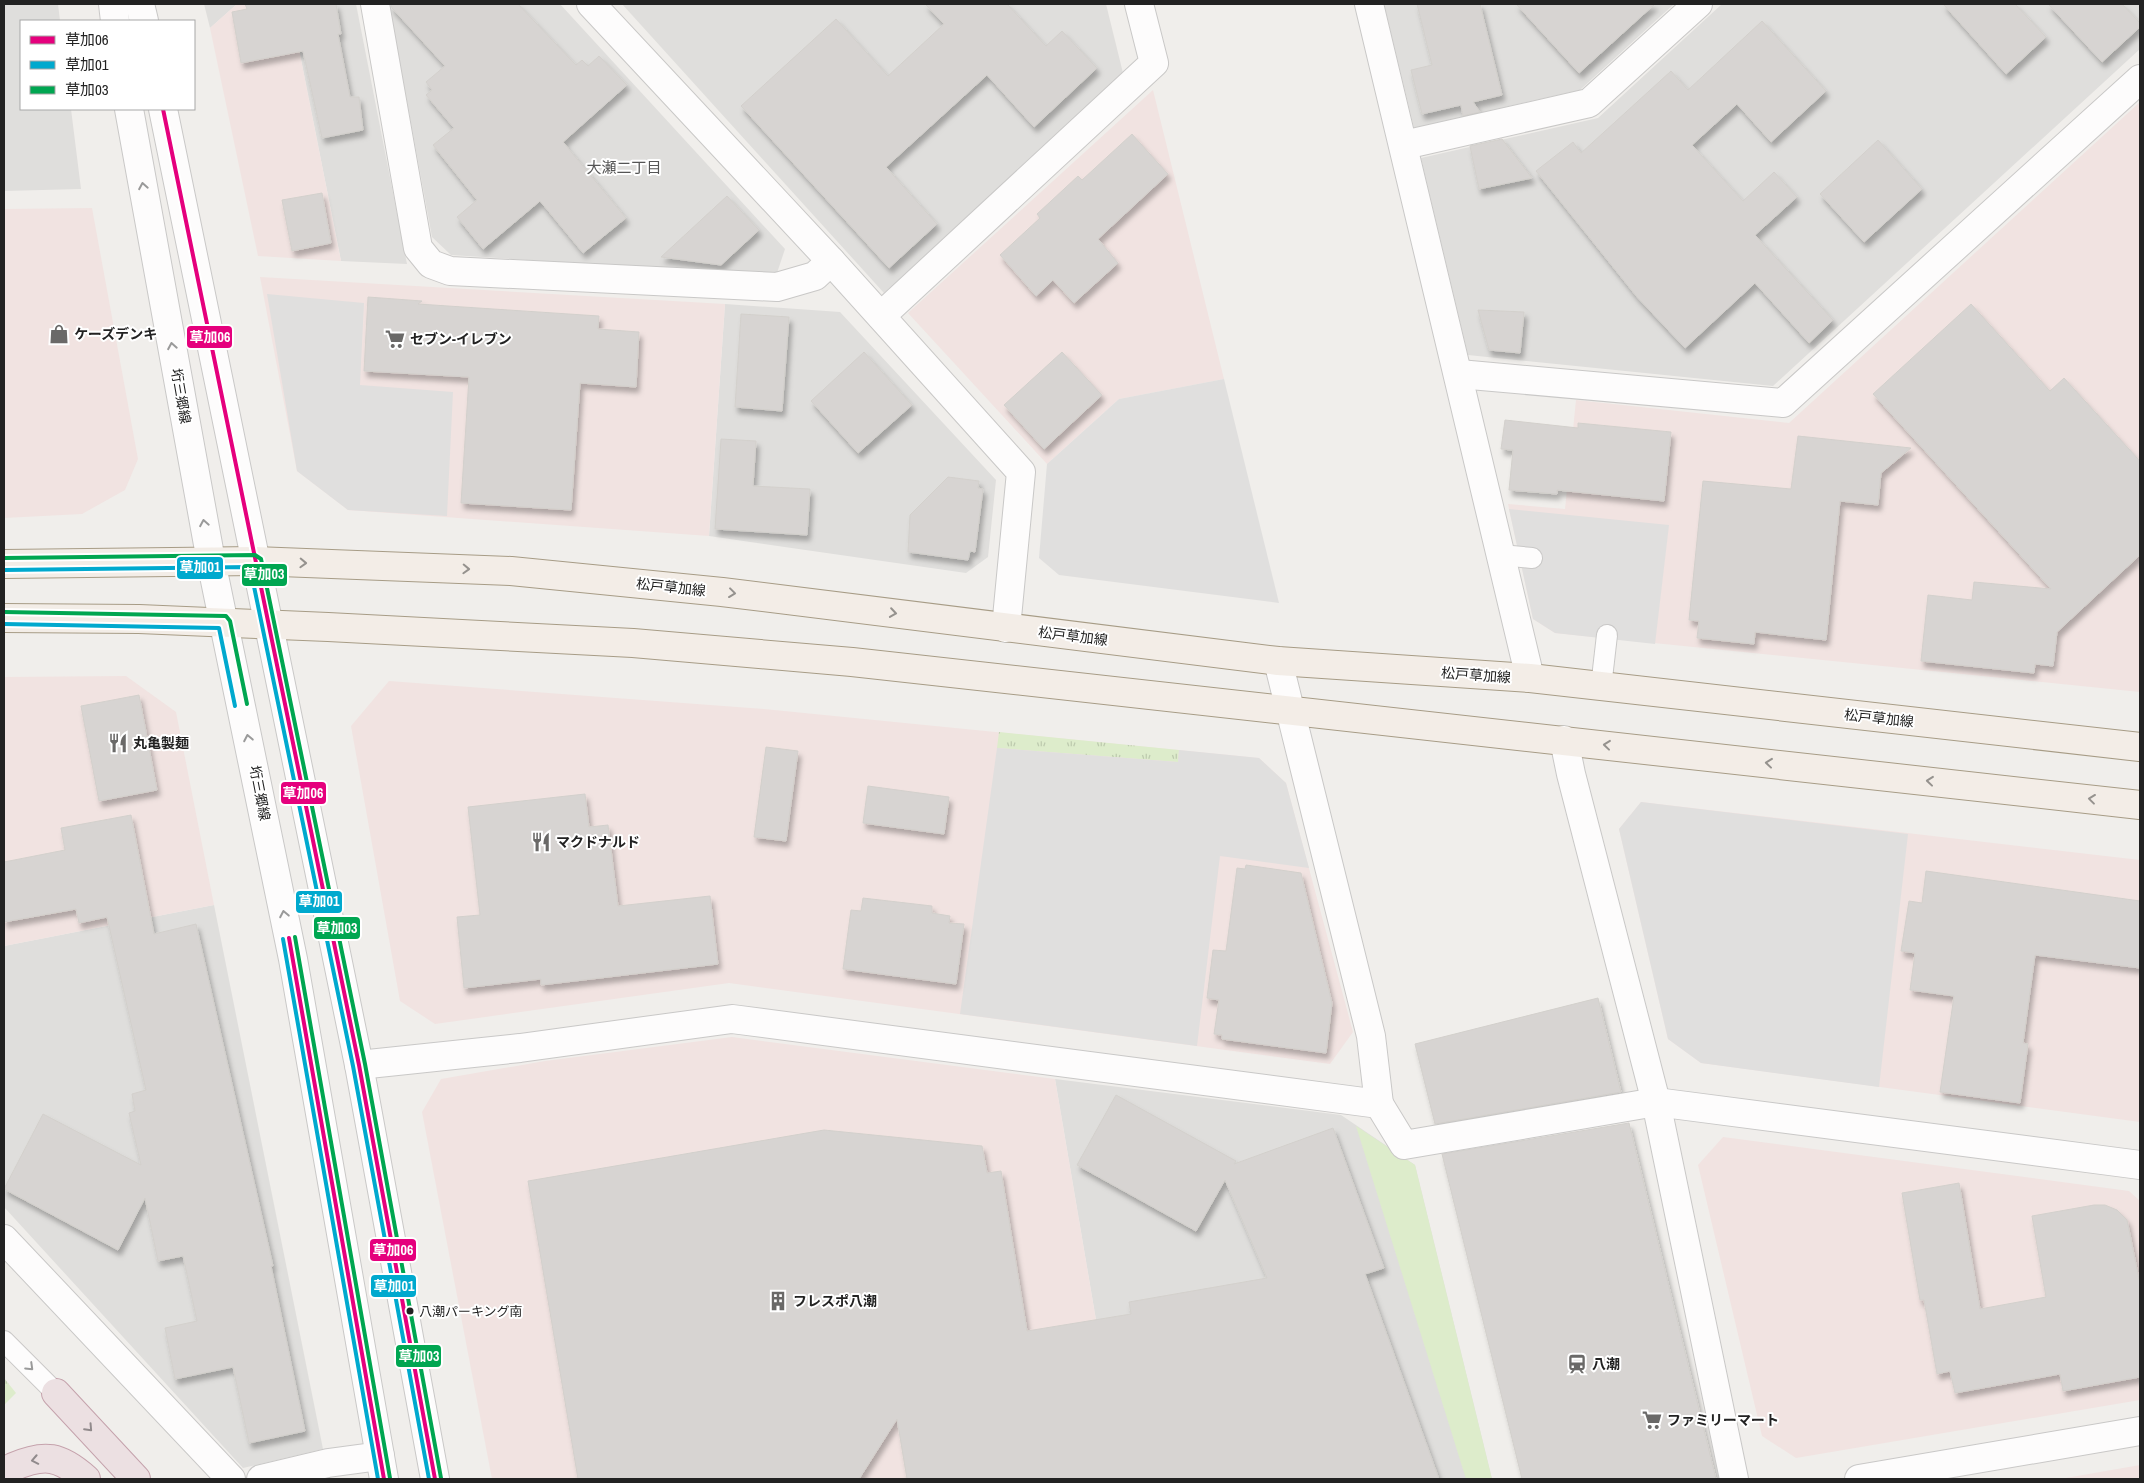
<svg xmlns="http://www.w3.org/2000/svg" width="2144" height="1483" font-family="'Archivo Narrow','Noto Sans JP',sans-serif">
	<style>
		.residential { fill: #dfdedc }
		.commercial { fill: #f1e3e1 }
		.grass { fill: url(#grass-tufts) }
		.garden { fill: #ddeccb }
		.parking { fill: #e0dfde }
		.building { fill: #d7d4d2; stroke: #d3d0cc; filter: url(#shadow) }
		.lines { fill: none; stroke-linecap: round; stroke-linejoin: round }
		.service-casing { stroke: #c9c8c7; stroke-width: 22 }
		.minor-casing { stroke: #c9c8c7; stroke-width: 30 }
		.tertiary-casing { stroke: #c9c8c7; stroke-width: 30 }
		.primary-casing { stroke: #a79c86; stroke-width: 30 }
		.motorway-casing { stroke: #c5a2ac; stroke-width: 30 }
		.service { stroke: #fdfcfc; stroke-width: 20 }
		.minor { stroke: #fdfcfc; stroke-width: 28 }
		.tertiary { stroke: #fdfcfc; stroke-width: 28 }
		.primary { stroke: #f3ede7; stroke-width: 28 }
		.motorway { stroke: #ece0e2; stroke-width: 28 }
		.bus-1-casing { stroke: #fff; stroke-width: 8 }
		.bus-2-casing { stroke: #fff; stroke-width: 8 }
		.bus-3-casing { stroke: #fff; stroke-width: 8 }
		.bus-1 { stroke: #e5007d; stroke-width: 4 }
		.bus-2 { stroke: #00a9ce; stroke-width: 4 }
		.bus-3 { stroke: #00a651; stroke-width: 4 }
		.oneway { stroke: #9a9a9a }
		.oneway2 { stroke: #95928e }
		.oneway3 { stroke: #918a8c }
		.bus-dot { fill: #222; stroke: #fff; stroke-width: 2 }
		.labels { text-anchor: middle; stroke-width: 4; stroke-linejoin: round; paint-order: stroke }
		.bus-label { font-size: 13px; fill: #222; stroke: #fff; text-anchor: start }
		.poi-label { font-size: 14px; font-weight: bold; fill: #222; stroke: #fff; text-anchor: start }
		.street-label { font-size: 14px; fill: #222; stroke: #fff }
		.neighbourhood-label { font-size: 15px; fill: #555; stroke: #fff }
		.line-badge { stroke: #fff; stroke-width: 2 }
		.badge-label { font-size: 14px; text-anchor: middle; font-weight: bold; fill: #fff }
	</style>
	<defs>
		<pattern id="grass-tufts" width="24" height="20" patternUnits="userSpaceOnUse" patternTransform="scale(1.25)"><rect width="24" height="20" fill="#ddeccb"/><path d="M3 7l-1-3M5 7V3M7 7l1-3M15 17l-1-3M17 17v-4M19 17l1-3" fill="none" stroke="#bdcaae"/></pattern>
		<filter id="shadow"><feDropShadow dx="3" dy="5.5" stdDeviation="2.5" flood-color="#0004"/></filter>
	</defs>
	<rect width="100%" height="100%" fill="#f0eeeb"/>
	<!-- residential -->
	<g class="residential">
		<polygon points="4,4 58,4 60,21 21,21 21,109 71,109 81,189 4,191"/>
		<polygon points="204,4 237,4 210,28"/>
		<polygon points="290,4 356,4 407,264 341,261"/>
		<polygon points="389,4 560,4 785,249 776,276 451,255 432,237"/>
		<polygon points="622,4 1106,4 1123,73 884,293"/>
		<polygon points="1384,4 1674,4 1580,90 1414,128"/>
		<polygon points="1722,4 2140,4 2140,49 1773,386 1468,355 1421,158 1598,118"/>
		<polygon points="725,304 840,312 996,480 988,557 966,573 709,536"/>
		<polygon points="214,905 323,1449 243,1468 4,1207 4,946"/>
		<polygon points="1055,1079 1341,1115 1415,1165 1492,1479 1123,1479"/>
	</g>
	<!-- commercial -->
	<g class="commercial">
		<polygon points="237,4 290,4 341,261 258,256 210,28"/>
		<polygon points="1153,90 1224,379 1119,399 1047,464 908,313"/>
		<polygon points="2140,102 2140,692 1555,633 1533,619 1508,504 1565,509 1576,400 1789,423"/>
		<polygon points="92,208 138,459 125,490 82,514 4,518 4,209"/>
		<polygon points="260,277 725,304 709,536 348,510 297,471"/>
		<polygon points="126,676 176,712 214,905 4,946 4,677"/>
		<polygon points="389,681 764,709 1259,758 1286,783 1353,1032 1330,1064 729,983 435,1024 400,1001 351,726"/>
		<polygon points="1641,802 2140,860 2140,1122 1701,1063 1668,1039 1619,829"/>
		<polygon points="732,1037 1055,1079 1123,1479 492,1479 422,1112 441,1079 545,1061"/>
		<polygon points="1723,1137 2129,1191 2140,1201 2140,1400 1796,1458 1762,1436 1698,1165"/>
		<polygon points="2140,1465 2140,1479 2060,1479"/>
	</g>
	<!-- grass -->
	<g class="grass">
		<polygon points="999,732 1179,750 1178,762 997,748"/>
		<polygon points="4,1378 16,1393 4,1405"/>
	</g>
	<!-- garden -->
	<polygon class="garden" points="1356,1126 1415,1165 1492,1479 1466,1479"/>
	<!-- parking -->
	<g class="parking">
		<polygon points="267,294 364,303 360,385 453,392 447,516 348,510 297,471"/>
		<polygon points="1224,379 1279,603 1059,575 1039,558 1047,464 1119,399"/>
		<polygon points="1509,509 1669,525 1655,644 1555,633 1533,619"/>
		<polygon points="997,748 1178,762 1179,750 1259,758 1286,783 1309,868 1220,856 1197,1046 960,1014"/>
		<polygon points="1641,802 1908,834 1879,1087 1701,1063 1668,1039 1619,829"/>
	</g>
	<!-- building -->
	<g class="building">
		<polygon points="245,4 336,4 341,34 338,34 350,97 359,97 363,130 322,138 303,51 241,63 232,12 247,9"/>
		<polygon points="391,4 518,4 576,65 582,60 588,66 599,56 627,85 563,142 626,218 583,253 540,201 483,249 457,217 477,200 433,145 454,128 426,95 432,90 426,82 445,66 392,8"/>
		<polygon points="925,4 1007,4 1046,46 1062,31 1097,68 1034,127 987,75 886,167 937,224 889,268 741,106 836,19 888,76 944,24"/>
		<polygon points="1417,4 1480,4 1502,95 1473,102 1480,112 1463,116 1461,105 1422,114 1411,70 1432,65"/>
		<polygon points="1516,4 1655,4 1579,73"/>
		<polygon points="1943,4 2015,4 2046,37 2006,74"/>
		<polygon points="2048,4 2122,4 2140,23 2140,27 2102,62"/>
		<polygon points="1762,21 1826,91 1771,142 1737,104 1692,145 1743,201 1774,172 1797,197 1755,235 1833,320 1809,343 1755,283 1685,348 1637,297 1536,171 1573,142 1581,153 1671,71 1688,90"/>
		<polygon points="1132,134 1168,174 1098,239 1118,263 1074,303 1053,280 1036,296 1000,255 1040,218 1037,214 1078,176 1082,180"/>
		<polygon points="1502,139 1532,178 1479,189 1470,146"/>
		<polygon points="1878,140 1922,189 1864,242 1820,194"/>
		<polygon points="322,193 331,243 292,251 282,200"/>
		<polygon points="727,196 759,230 721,265 661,257"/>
		<polygon points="368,297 422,301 418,304 599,316 598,329 639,332 636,387 580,383 571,510 461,503 469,377 364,371"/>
		<polygon points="1971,304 2050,391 2064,378 2140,461 2140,555 2057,632 2053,666 2035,664 2034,673 1921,661 1928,595 1972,600 1974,582 2051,589 1873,394"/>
		<polygon points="1478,310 1524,312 1520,353 1489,350"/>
		<polygon points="741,314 789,317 782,411 735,407"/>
		<polygon points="864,352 912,405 858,453 811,401"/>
		<polygon points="1062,352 1102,395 1044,449 1004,405"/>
		<polygon points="1505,420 1578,428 1578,423 1671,432 1664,501 1557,490 1557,494 1509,490 1513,450 1501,449"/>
		<polygon points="1798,436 1911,448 1881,473 1878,505 1840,501 1826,640 1755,632 1754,644 1697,638 1699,621 1689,620 1703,481 1791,489"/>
		<polygon points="721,439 756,441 753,486 810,489 807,535 715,529"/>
		<polygon points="948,477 979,481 978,488 983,489 975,552 970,551 968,560 908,552 910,515"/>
		<polygon points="139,695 157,790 99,801 81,706"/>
		<polygon points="766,747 798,751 786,841 754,837"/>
		<polygon points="868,786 949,797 944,834 863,823"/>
		<polygon points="585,794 589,827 608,825 618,906 710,896 718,964 541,985 541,979 464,988 457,917 480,915 468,807"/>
		<polygon points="131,815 154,934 196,924 273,1266 271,1266 305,1431 249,1443 233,1367 175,1379 165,1328 197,1321 183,1256 158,1261 145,1198 118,1250 4,1189 43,1114 141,1165 129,1113 135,1111 132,1094 146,1090 107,917 79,923 76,909 4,922 4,862 65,850 61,828"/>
		<polygon points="1246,865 1301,873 1332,1003 1326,1053 1222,1039 1222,1035 1214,1034 1219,1000 1207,998 1213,950 1226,951 1237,868 1245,869"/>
		<polygon points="1926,871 2140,901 2140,968 2035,955 2023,1043 2028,1044 2020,1103 1940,1092 1954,996 1910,990 1915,953 1901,951 1909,901 1922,903"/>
		<polygon points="863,898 932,906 932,913 950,916 949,923 964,924 956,984 843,969 851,910 861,911"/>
		<polygon points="1598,998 1621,1092 1435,1124 1415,1044"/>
		<polygon points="1116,1095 1236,1161 1234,1164 1333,1128 1384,1268 1365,1274 1439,1479 907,1479 897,1419 859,1479 578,1479 528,1181 824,1130 982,1146 987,1173 1001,1171 1027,1331 1131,1314 1129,1302 1267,1278 1225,1180 1196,1231 1077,1165"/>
		<polygon points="1629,1123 1716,1479 1522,1479 1442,1154"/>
		<polygon points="1959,1183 1980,1309 2046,1297 2032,1216 2094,1205 2105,1205 2117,1210 2127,1220 2140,1284 2140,1377 2063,1391 2060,1374 1955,1393 1950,1371 1937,1374 1924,1300 1920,1300 1902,1193"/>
	</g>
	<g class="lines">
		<defs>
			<g id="service">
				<polyline points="1501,555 1532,558"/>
				<polyline points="1601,687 1607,635"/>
				<polyline points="4,1341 56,1393"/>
			</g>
			<g id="minor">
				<polyline points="375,4 418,248 431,264 450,271 777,287 815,276 831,261"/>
				<polyline points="591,4 831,261 1021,472 1006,628"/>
				<polyline points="1369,4 1530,678"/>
				<polyline points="1404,145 1589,103 1698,4"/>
				<polyline points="881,316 1154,63 1139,4"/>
				<polyline points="1459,374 1783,403 2140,79"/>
				<polyline points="1564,740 1571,774 1656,1102 1734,1479"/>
				<polyline points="359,1065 520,1048 732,1019 1379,1104 1371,1036 1278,661"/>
				<polyline points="1379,1104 1404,1145 1656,1102 2140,1165"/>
				<polyline points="4,1239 231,1479"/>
				<polyline points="261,1479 328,1463 380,1456"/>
				<polyline points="1859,1479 2140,1431"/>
			</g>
			<g id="tertiary">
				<polyline points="113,4 115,21"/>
				<polyline points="140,4 144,21"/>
				<polyline points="129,109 211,561 293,959 384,1479"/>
				<polyline points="163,109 359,1065 435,1479"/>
			</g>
			<g id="primary">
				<polyline points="4,564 255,561 511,571 722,592 1278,661 1530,678 2140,747"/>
				<polyline points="4,618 139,619 328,627 633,643 852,662 2140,805"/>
			</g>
			<g id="motorway">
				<polyline points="56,1393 136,1479"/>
				<path d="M13,1467C45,1453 60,1456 86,1479"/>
			</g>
		</defs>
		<!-- service casing -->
		<use href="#service" class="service-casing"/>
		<!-- minor casing -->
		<use href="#minor" class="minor-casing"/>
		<!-- tertiary casing -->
		<use href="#tertiary" class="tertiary-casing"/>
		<!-- primary casing -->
		<use href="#primary" class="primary-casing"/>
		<!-- motorway casing -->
		<use href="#motorway" class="motorway-casing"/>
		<!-- service -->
		<use href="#service" class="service"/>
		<!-- minor -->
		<use href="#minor" class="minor"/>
		<!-- tertiary -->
		<use href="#tertiary" class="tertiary"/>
		<!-- primary -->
		<use href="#primary" class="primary"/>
		<!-- motorway -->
		<use href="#motorway" class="motorway"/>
		<defs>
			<g id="bus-1">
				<polyline points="163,109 359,1065 435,1479"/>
				<polyline points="289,938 384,1479"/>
			</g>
			<g id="bus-2">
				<polyline points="4,570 250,567 353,1066 429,1479"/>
				<polyline points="4,624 219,628 235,706"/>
				<polyline points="283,939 378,1479"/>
			</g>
			<g id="bus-3">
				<polyline points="4,558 255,555 261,559 365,1064 441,1478"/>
				<polyline points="4,612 226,616 230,621 247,704"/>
				<polyline points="295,937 390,1478"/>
			</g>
		</defs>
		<!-- bus-1 casing -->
		<use href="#bus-1" class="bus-1-casing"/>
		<!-- bus-2 casing -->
		<use href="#bus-2" class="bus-2-casing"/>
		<!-- bus-3 casing -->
		<use href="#bus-3" class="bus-3-casing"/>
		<!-- bus-1 -->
		<use href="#bus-1" class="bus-1"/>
		<!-- bus-2 -->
		<use href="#bus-2" class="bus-2"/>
		<!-- bus-3 -->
		<use href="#bus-3" class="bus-3"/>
	</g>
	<!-- one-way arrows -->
	<defs><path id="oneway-chevron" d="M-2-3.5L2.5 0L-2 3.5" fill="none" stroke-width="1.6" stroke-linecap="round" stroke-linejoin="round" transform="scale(1.25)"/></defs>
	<g class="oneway">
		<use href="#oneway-chevron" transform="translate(143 186) rotate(-100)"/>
		<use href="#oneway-chevron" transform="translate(172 346) rotate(-100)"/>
		<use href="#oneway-chevron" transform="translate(204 523) rotate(-100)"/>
		<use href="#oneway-chevron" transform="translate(248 738) rotate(-101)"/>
		<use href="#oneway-chevron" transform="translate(284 914) rotate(-101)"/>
		<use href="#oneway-chevron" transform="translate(30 1367) rotate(44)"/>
	</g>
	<g class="oneway2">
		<use href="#oneway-chevron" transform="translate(303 563) rotate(2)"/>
		<use href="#oneway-chevron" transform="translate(466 569) rotate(2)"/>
		<use href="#oneway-chevron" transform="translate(732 593) rotate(7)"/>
		<use href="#oneway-chevron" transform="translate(893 613) rotate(8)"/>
		<use href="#oneway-chevron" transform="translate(1607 745) rotate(-174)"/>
		<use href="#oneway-chevron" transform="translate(1769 763) rotate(-174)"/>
		<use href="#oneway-chevron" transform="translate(1930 781) rotate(-174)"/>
		<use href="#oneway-chevron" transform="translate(2092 799) rotate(-173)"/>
	</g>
	<g class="oneway3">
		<use href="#oneway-chevron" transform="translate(89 1428) rotate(47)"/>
		<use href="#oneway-chevron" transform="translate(35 1460) rotate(169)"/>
	</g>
	<!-- icons -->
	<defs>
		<symbol id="shop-bare" viewBox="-9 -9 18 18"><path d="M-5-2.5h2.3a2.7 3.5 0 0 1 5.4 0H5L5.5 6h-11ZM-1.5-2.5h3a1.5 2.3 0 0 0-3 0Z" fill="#6a6968" stroke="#fff" stroke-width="2.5" paint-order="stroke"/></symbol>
		<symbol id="supermarket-bare" viewBox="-9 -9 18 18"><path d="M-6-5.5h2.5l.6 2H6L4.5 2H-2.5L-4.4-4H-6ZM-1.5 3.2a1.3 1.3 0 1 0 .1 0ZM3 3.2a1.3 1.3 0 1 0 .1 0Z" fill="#6a6968" stroke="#fff" stroke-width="2.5" paint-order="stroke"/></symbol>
		<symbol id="restaurant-bare" viewBox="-9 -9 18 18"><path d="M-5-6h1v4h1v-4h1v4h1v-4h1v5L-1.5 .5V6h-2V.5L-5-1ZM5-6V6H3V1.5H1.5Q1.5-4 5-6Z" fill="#6a6968" stroke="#fff" stroke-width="2.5" paint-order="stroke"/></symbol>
		<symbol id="building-bare" viewBox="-9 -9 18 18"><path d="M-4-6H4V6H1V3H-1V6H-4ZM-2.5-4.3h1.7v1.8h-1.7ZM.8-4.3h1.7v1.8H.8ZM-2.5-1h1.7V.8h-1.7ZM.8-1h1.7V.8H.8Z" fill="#6a6968" stroke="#fff" stroke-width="2.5" paint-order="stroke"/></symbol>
		<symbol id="station-bare" viewBox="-9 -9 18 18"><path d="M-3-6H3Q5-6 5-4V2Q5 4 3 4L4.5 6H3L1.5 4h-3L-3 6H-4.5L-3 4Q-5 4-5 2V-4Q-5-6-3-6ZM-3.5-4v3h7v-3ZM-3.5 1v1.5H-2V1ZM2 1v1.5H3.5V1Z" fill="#6a6968" stroke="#fff" stroke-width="2.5" paint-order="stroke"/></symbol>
	</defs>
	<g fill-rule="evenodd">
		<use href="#shop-bare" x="45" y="320" width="28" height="28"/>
		<use href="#supermarket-bare" x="381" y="325" width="28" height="28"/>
		<use href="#restaurant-bare" x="104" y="729" width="28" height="28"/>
		<use href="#restaurant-bare" x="527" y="828" width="28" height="28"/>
		<use href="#building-bare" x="764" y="1287" width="28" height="28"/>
		<use href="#station-bare" x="1563" y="1350" width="28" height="28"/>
		<use href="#supermarket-bare" x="1638" y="1406" width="28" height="28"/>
	</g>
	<!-- markers -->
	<circle class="bus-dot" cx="410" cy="1311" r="4.5"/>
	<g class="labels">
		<!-- bus labels -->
		<g class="bus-label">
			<text x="419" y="1316">八潮パーキング南</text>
		</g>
		<!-- poi labels -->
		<g class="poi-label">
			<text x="74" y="339">ケーズデンキ</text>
			<text x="410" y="344">セブン-イレブン</text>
			<text x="133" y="748">丸亀製麺</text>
			<text x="556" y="847">マクドナルド</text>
			<text x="793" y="1306">フレスポ八潮</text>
			<text x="1592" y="1369">八潮</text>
			<text x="1667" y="1425">ファミリーマート</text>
		</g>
		<!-- street labels -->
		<g class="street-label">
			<text transform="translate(181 396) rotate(80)" y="5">垳三郷線</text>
			<text transform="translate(671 587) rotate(6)" y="5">松戸草加線</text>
			<text transform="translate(1073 636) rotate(7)" y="5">松戸草加線</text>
			<text transform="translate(1476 675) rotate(4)" y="5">松戸草加線</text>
			<text transform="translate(1879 718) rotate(6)" y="5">松戸草加線</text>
			<text transform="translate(260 793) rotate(79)" y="5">垳三郷線</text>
		</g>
		<!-- neighbourhood labels -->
		<g class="neighbourhood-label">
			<text x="624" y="173">大瀬二丁目</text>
		</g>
	</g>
	<g class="line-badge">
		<rect x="186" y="325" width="47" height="24" rx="5" fill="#e5007d"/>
		<rect x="176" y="556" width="48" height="24" rx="5" fill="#00a9ce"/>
		<rect x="241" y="563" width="47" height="24" rx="5" fill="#00a651"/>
		<rect x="280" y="781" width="47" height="24" rx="5" fill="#e5007d"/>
		<rect x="295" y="890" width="48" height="24" rx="5" fill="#00a9ce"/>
		<rect x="313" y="916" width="48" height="24" rx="5" fill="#00a651"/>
		<rect x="369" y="1238" width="48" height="24" rx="5" fill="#e5007d"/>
		<rect x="370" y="1274" width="47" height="24" rx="5" fill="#00a9ce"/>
		<rect x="395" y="1344" width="47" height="24" rx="5" fill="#00a651"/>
	</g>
	<g class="badge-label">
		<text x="210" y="342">草加06</text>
		<text x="200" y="572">草加01</text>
		<text x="264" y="579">草加03</text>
		<text x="303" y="798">草加06</text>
		<text x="319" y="906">草加01</text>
		<text x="337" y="933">草加03</text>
		<text x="393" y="1255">草加06</text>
		<text x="394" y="1291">草加01</text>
		<text x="419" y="1361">草加03</text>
	</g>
	<!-- border -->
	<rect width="2144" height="1483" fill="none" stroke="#222222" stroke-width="10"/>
	<!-- legend -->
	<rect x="20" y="20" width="175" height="90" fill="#ffffff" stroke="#a7a7a7"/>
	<rect x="30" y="36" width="25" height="8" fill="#e5007d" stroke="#a7a7a7"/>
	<text x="65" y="45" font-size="15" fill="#222222">草加06</text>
	<rect x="30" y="61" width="25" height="8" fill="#00a9ce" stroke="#a7a7a7"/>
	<text x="65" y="70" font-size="15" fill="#222222">草加01</text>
	<rect x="30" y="86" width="25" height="8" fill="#00a651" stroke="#a7a7a7"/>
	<text x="65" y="95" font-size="15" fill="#222222">草加03</text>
</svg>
